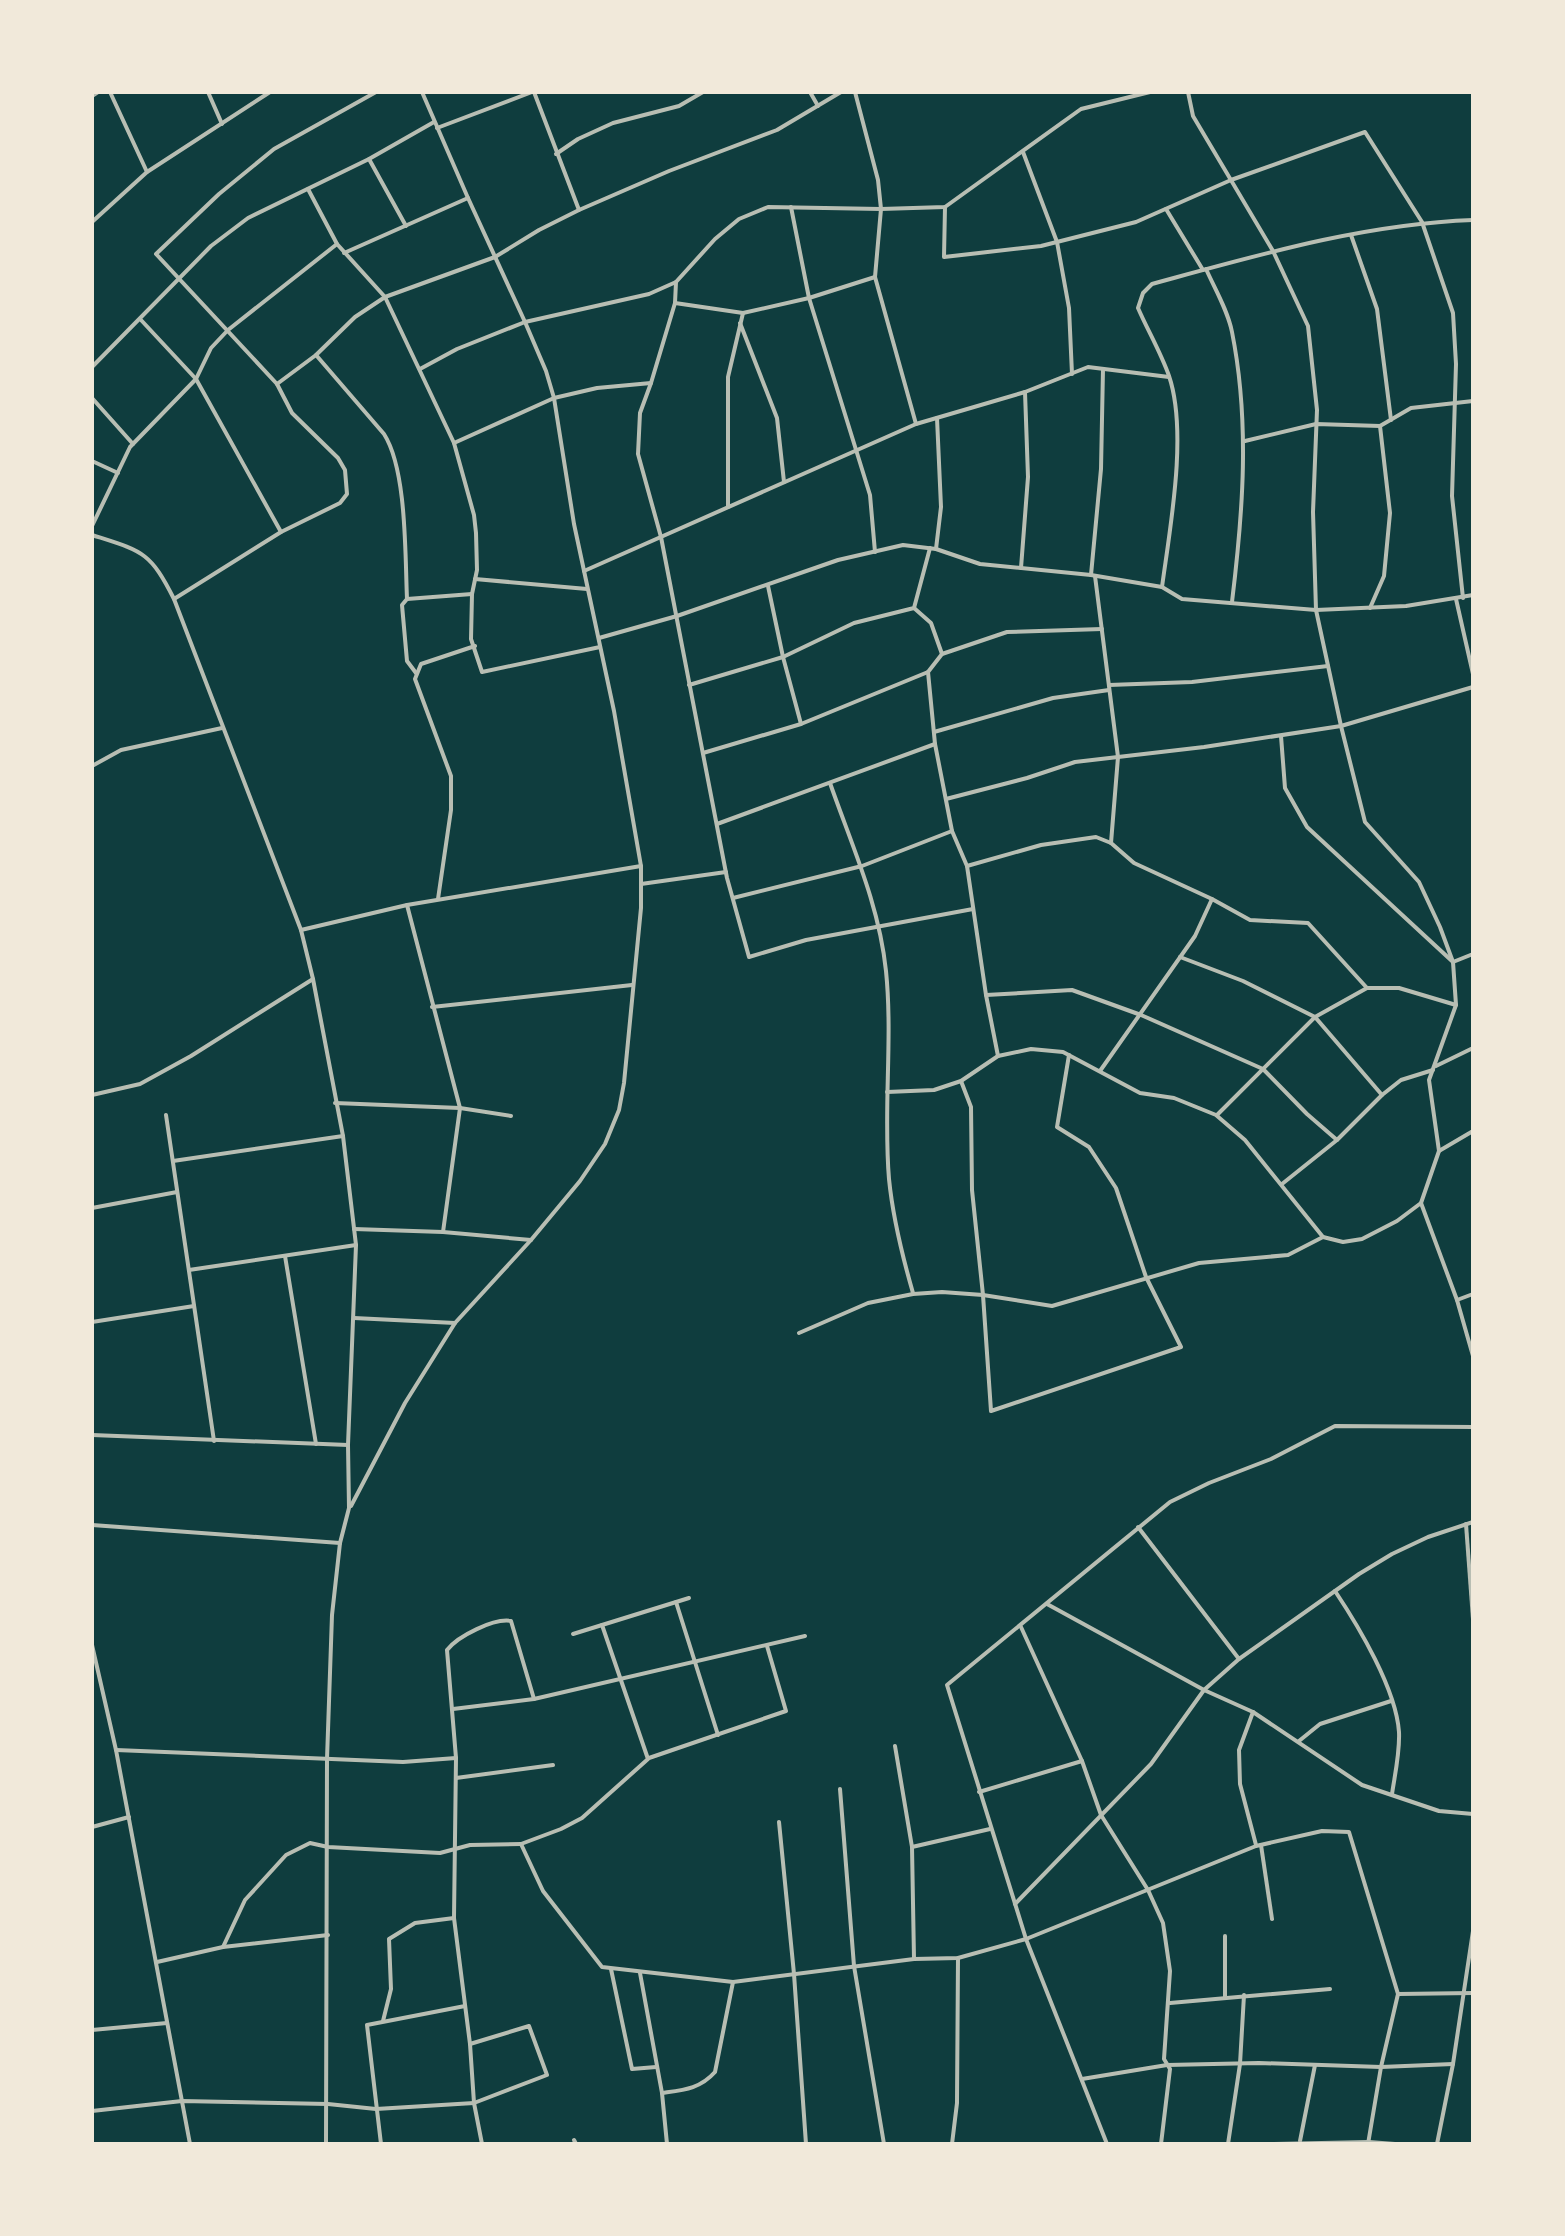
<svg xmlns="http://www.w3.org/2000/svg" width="1565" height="2236" font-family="'Crimson Pro',serif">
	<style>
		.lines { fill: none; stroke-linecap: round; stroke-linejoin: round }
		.minor { stroke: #b8beb3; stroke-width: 4 }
	</style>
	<rect width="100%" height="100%" fill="#0f3d3e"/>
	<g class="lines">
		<!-- minor -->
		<g class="minor">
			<polyline points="110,92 147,172"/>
			<polyline points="208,92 222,124"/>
			<polyline points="534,92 579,210"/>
			<polyline points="810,92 818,106"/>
			<polyline points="855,92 878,180 881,209 875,277 916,424"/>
			<polyline points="92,96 98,92"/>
			<polyline points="437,128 532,92"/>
			<polyline points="1023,152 1057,242 1069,308 1072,374"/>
			<polyline points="556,154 578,139 613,123 679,106 703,92"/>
			<polyline points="369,159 406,226"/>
			<polyline points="308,189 337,244 385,297 454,443 474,515 476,533 477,570 472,594 471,639 482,672 600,647"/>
			<polyline points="791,207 809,298 870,495 875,552"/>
			<polyline points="945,207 944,257 1041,246 1136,222 1231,180 1365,132 1422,222 1453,313 1456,364 1452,496 1463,598"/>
			<polyline points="1166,209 1203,270"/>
			<polyline points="92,222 147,172 270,92"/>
			<polyline points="1351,235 1377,309 1391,420"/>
			<polyline points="344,253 468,198"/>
			<path d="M1206,269C1215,289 1228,311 1232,332C1250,422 1243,512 1232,602"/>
			<polyline points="676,282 675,303 651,383 640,413 638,454 661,537 727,878 749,957 806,940 973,909"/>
			<polyline points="675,303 743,313 809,298 875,277"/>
			<polyline points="141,320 196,379 281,532"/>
			<polyline points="740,323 777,418 784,482"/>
			<path d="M316,355L384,434C407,470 405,555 407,599"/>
			<polyline points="92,367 211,246 248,218 369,159 434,122"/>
			<polyline points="420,369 457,349 525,322 649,294 676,282 715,239 739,219 768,207 881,209 945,207 1081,109 1150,92"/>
			<polyline points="277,384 316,355 355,317 385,297 495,257 539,230 579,210 669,171 777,130 841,92"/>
			<polyline points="92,398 133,444"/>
			<polyline points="1245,441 1316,424 1380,426 1411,408 1473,401"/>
			<polyline points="454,443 554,398 597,388 651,383"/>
			<polyline points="92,461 118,473"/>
			<polyline points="728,507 728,377 743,313"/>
			<polyline points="92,526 130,447 196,379 211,348 228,330 337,244"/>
			<path d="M92,535C142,551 150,551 174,599L301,930L313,979L343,1136L356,1245L348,1445L349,1508L340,1543L332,1615L327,1759L326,2144"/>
			<polyline points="936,549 941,507 937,418"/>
			<polyline points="1021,568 1028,477 1025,392"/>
			<polyline points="584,571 916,424 1025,392 1088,367 1169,377"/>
			<polyline points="1091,575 1101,469 1103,369"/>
			<polyline points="1095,576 1118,757 1111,843"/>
			<polyline points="475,579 587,589"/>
			<polyline points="768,586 783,657 801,724"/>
			<path d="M1162,587C1170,528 1188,432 1169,376C1161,353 1148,331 1138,308L1143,293L1152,284C1258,255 1363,224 1473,220"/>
			<polyline points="174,599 281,532 340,503 347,494 345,470 338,458 292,413 277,384 156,254 219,194 274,149 376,92"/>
			<polyline points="1456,599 1473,674"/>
			<polyline points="914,608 931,623 942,654"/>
			<polyline points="1370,608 1384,576 1390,513 1380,426"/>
			<polyline points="599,638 677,616 838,560 903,545 936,549 980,564 1091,575 1162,587 1182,599 1316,610 1406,606 1473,595"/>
			<polyline points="928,672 935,744 952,831 967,866 986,995 998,1056"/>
			<polyline points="416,673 407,661 402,605 407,599 472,594"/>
			<polyline points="689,685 783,657 854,623 914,608 930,548"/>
			<polyline points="1109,685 1192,682 1328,666"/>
			<polyline points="934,732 1053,698 1109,690"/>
			<polyline points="1281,736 1285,788 1307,827 1453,962 1473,954"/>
			<polyline points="703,753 801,724 928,672 942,654 1007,632 1102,629"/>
			<polyline points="92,766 121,750 222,728"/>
			<path d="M830,783C852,846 879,904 886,971C893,1040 883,1110 889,1179C893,1219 902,1255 913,1293"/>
			<polyline points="946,799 1027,778 1075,762 1204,747 1341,726 1473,687"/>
			<polyline points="717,824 935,744"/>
			<polyline points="967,866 1041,845 1096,837 1111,843 1134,863 1212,899 1250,920 1308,923 1367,988"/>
			<polyline points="641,884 726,872"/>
			<polyline points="733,898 862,866 952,831"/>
			<polyline points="438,899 451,810 451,776 415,679 421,664 475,646"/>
			<polyline points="407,905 460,1108 443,1232"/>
			<polyline points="301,930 407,905 641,866"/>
			<polyline points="1180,957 1243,981 1315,1017 1382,1095"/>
			<polyline points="986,995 1072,990 1141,1015 1263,1069 1307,1114 1337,1140"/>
			<polyline points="432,1007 632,985"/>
			<polyline points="1436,1066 1473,1048"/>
			<polyline points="1100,1071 1195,936 1212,899"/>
			<polyline points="961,1081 971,1107 972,1190 983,1295 991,1411 1181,1347 1146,1277 1116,1188 1089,1147 1057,1127 1069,1055"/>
			<polyline points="887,1092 934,1090 961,1081 998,1056 1031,1049 1063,1052 1140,1093 1174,1098 1216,1115 1245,1140 1323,1237 1343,1242 1362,1239 1397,1221 1421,1203 1439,1151 1429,1080 1456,1005 1453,962 1440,927 1419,882 1365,822 1341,726 1316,610 1313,512 1317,410 1308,326 1273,251 1193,116 1188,92"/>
			<polyline points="92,1095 140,1084 191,1056 313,979"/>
			<polyline points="335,1103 460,1108 511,1116"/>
			<polyline points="166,1115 214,1441"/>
			<polyline points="1217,1115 1315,1017 1367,988 1399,988 1456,1005"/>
			<polyline points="1439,1151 1473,1131"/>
			<polyline points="173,1161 343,1136"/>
			<polyline points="1282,1184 1337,1140 1382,1095 1401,1080 1433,1070"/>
			<polyline points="1421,1203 1457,1300 1473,1356"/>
			<polyline points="92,1208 177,1192"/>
			<polyline points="354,1229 443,1232 531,1240"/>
			<polyline points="285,1256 316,1444"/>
			<polyline points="189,1270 356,1245"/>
			<polyline points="1457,1300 1473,1294"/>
			<polyline points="354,1318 455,1323"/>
			<polyline points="92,1322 194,1306"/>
			<polyline points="799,1333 868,1303 913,1294 942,1292 983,1295 1052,1306 1199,1263 1288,1255 1323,1237"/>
			<polyline points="92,1435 348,1445"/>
			<polyline points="351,1506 405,1403 455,1323 531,1240 580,1181 605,1144 619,1110 624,1083 641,908 641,866 614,711 574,524 554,398 546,371 525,322 468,198 422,92"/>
			<polyline points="1466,1524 1473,1619"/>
			<polyline points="92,1525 340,1543"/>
			<polyline points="1138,1527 1239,1659"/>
			<path d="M1335,1591C1359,1627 1396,1689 1399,1732C1400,1752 1395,1774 1392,1794"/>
			<polyline points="676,1602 718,1735"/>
			<polyline points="1047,1604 1204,1690 1253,1712 1362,1785 1439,1811 1473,1814"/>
			<polyline points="1021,1627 1082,1761 1101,1815 1148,1890 1163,1923 1170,1971 1164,2059 1170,2069 1161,2144"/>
			<polyline points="573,1634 689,1598"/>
			<polyline points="92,1645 116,1750 190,2144"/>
			<polyline points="453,1709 534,1699 805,1636"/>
			<polyline points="1253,1712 1239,1750 1240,1784 1256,1845"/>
			<polyline points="1299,1741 1320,1724 1391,1701"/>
			<polyline points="895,1746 912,1847 914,1959"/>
			<polyline points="116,1750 403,1762 456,1758"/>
			<polyline points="649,1758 786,1711 767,1646"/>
			<polyline points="456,1778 553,1765"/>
			<polyline points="840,1789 854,1966 884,2144"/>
			<polyline points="979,1792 1082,1761"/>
			<polyline points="779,1822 794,1974 806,2144"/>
			<polyline points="92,1827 129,1817"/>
			<polyline points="521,1844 543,1891 602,1967 733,1982 914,1959 958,1958 1026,1939 1256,1846 1322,1831 1349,1832 1398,1994 1381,2067 1368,2144"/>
			<polyline points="1261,1845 1272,1919"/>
			<polyline points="912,1847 990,1829"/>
			<polyline points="1015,1904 1151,1764 1204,1690 1239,1659 1359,1574 1392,1554 1428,1537 1473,1522"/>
			<polyline points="1225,1936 1225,1997"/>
			<polyline points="223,1947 245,1900 286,1855 310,1843 328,1847 440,1853 470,1845 521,1844 561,1829 582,1818 648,1759 602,1625"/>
			<polyline points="157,1962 223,1947 328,1935"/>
			<polyline points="611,1969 632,2069 656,2067"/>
			<polyline points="640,1973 662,2093 667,2144"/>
			<polyline points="1398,1994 1473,1993"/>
			<polyline points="1170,2003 1330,1989"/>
			<polyline points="383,2021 391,1989 389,1939 415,1923 454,1918"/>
			<polyline points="92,2030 167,2023"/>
			<polyline points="1082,2079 1167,2065 1259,2063 1381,2067 1453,2064"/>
			<path d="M662,2093C683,2090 700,2089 715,2072L733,1982"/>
			<polyline points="92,2111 182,2101 328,2104 376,2109 474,2103 547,2075 529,2026 470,2044"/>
			<polyline points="574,2140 576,2144"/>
			<polyline points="1300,2141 1315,2065"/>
			<polyline points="381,2144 367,2025 465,2006"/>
			<path d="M482,2144L474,2103L470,2044L454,1918L456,1758L447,1650C458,1636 494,1618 511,1621L534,1699"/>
			<polyline points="952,2144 957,2103 958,1958"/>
			<polyline points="1107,2144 1026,1939 947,1685 1170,1502 1209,1483 1271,1459 1335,1426 1473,1427"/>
			<polyline points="1228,2144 1240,2064 1244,1995"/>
			<polyline points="1274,2144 1369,2142 1395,2144"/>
			<polyline points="1437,2144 1453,2064 1473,1931"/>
		</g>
	</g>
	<!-- border -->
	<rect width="1565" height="2236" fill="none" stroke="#f1e9da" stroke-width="188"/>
</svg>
